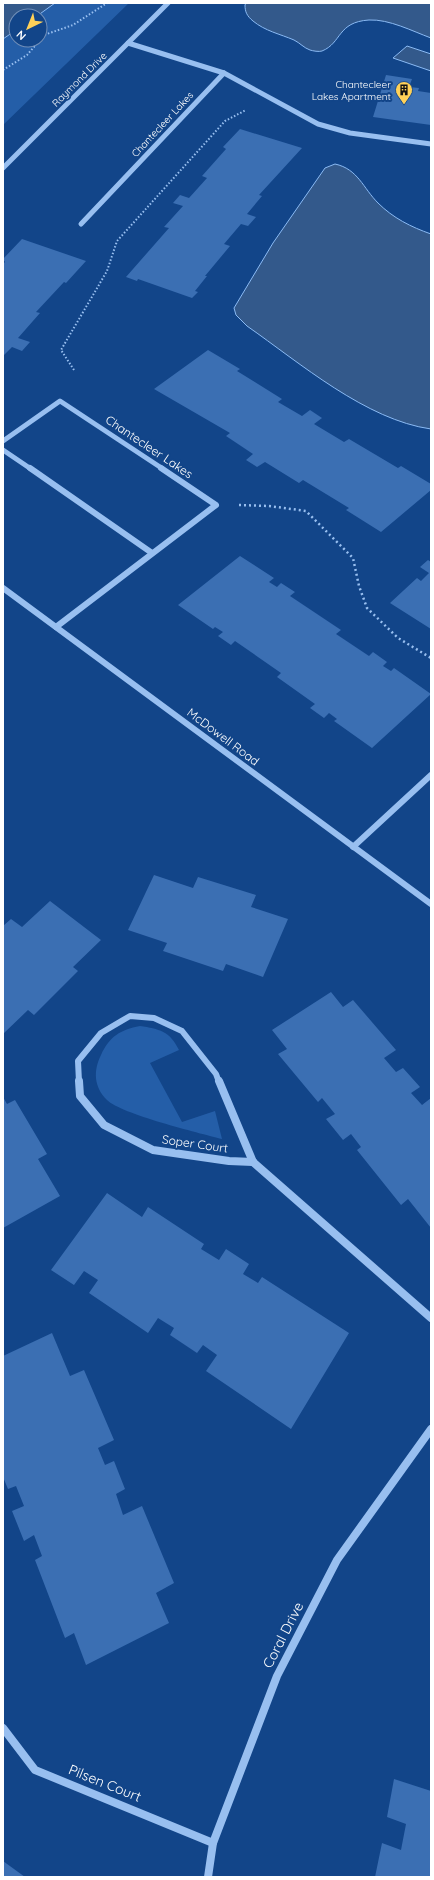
<svg xmlns="http://www.w3.org/2000/svg" width="434" height="1880" font-family="Quicksand,sans-serif">
	<style>
		.green { fill: #245ea8; fill-rule: evenodd }
		.water { fill: #33598b; stroke: #8abaf4 }
		.building { fill: #3b6fb3 }
		.lines { fill: none; stroke-linecap: round; stroke-linejoin: round }
		.path-far1 { stroke: #98bff0; stroke-width: 2; stroke-dasharray: 1.5 2; stroke-linecap: butt }
		.path { stroke: #98bff0; stroke-width: 2.5; stroke-dasharray: 2 3; stroke-linecap: butt }
		.minor-far2 { stroke: #98bff0; stroke-width: 5 }
		.minor-far1 { stroke: #98bff0; stroke-width: 6 }
		.minor { stroke: #98bff0; stroke-width: 8 }
		.labels { text-anchor: middle; stroke-width: 4; stroke-linejoin: round; paint-order: stroke }
		.far-street-label { font-size: 10px; fill: #fff; stroke: #124589 }
		.far-poi-label { font-size: 10px; fill: #fff; stroke: #124589; text-anchor: end }
		.street-label { font-size: 12px; fill: #fff; stroke: #124589 }
		.near-street-label { font-size: 14px; fill: #fff; stroke: #124589 }
	</style>
	<rect width="100%" height="100%" fill="#124589"/>
	<!-- green -->
	<g class="green">
		<path d="M3,3H129L3,125ZM16,16H40V40H16Z"/>
		<path d="M140,1026C159,1029 170,1031 179,1050L150,1063L182,1122L215,1111L222,1139C199,1133 121,1114 107,1100C94,1087 93,1071 101,1055C110,1036 120,1030 140,1026Z"/>
	</g>
	<!-- water -->
	<g class="water">
		<polygon points="3,3 55,3 37,16 16,16 16,30 3,39"/>
		<path d="M246,3H431V38C412,31 389,19 369,20C337,22 342,43 322,51C319,52 313,51 310,50C304,48 300,43 294,40C280,34 265,31 253,21C247,16 245,12 245,5Z"/>
		<polygon points="407,46 431,54 431,71 393,58"/>
		<path d="M335,164C358,169 363,188 378,203C393,218 411,227 431,234V429C366,420 300,363 247,326L236,315L234,308L273,243L325,168Z"/>
	</g>
	<!-- building -->
	<g class="building">
		<polygon points="386,75 412,79 409,87 419,88 418,91 431,93 431,125 373,117"/>
		<polygon points="240,129 302,148 259,195 262,196 247,214 256,217 248,226 241,224 224,244 230,246 205,276 207,276 195,291 198,292 192,298 138,279 137,281 126,277 169,228 164,227 183,206 173,203 180,195 189,198 207,178 202,176 226,149 223,147"/>
		<polygon points="22,239 86,261 66,283 64,282 36,312 40,313 18,338 30,342 22,351 12,347 3,356 3,264 5,262 3,259"/>
		<polygon points="208,350 240,369 237,371 282,399 278,402 302,416 310,410 322,418 314,424 344,442 349,439 398,468 401,466 431,484 431,490 381,532 346,510 349,508 303,480 299,483 265,462 257,467 246,460 253,454 226,436 230,433 154,389"/>
		<polygon points="240,556 274,578 269,582 277,587 281,583 295,592 290,596 341,630 336,634 369,656 373,652 387,662 383,666 391,671 394,668 431,694 372,748 334,721 337,719 329,713 324,718 310,708 315,704 277,677 281,673 235,641 231,645 218,636 223,632 215,627 213,629 178,605"/>
		<polygon points="428,560 431,562 431,629 390,603 417,578 421,581 429,573 420,567"/>
		<polygon points="154,875 193,888 198,877 256,895 251,907 288,919 263,977 226,964 223,971 163,951 167,943 128,930"/>
		<polygon points="50,901 101,940 73,967 78,971 34,1015 28,1010 3,1034 3,926 11,919 22,927"/>
		<polygon points="331,992 343,1007 353,1000 396,1050 384,1058 396,1072 403,1068 420,1087 411,1093 422,1105 431,1098 431,1228 408,1199 401,1205 357,1150 361,1147 351,1134 343,1140 326,1119 335,1114 322,1098 318,1102 278,1054 287,1049 272,1030"/>
		<polygon points="3,1097 7,1104 15,1100 47,1154 38,1159 60,1196 3,1228"/>
		<polygon points="107,1193 142,1217 148,1207 204,1244 201,1249 219,1260 226,1249 249,1264 243,1274 258,1283 262,1277 349,1333 291,1429 206,1371 217,1355 203,1345 197,1353 170,1335 174,1328 158,1318 148,1333 89,1293 98,1280 84,1271 74,1285 51,1270"/>
		<polygon points="52,1333 70,1376 84,1370 114,1440 98,1448 105,1465 114,1461 125,1489 116,1494 123,1515 142,1506 174,1583 156,1593 169,1623 86,1665 74,1633 65,1638 35,1560 42,1556 34,1535 24,1541 12,1511 24,1506 16,1486 8,1489 3,1477 3,1356"/>
		<polygon points="394,1779 431,1791 431,1877 375,1877 382,1843 401,1850 406,1824 387,1817"/>
		<polygon points="3,1861 25,1877 3,1877"/>
	</g>
	<g class="lines">
		<!-- path-far1 -->
		<g class="path-far1">
			<polyline points="40,40 44,35 73,25 107,3"/>
			<polyline points="3,70 27,55 40,40"/>
			<polyline points="74,370 61,350 107,271 117,241 225,121 246,110"/>
		</g>
		<!-- path -->
		<polyline class="path" points="239,505 269,506 306,511 353,558 359,586 367,608 398,638 431,658"/>
		<!-- minor-far2 -->
		<g class="minor-far2">
			<polyline points="128,43 224,73 318,124 350,133 431,144"/>
			<polyline points="3,168 168,3"/>
			<polyline points="81,224 224,73"/>
			<polyline points="3,441 60,401 163,469"/>
			<polyline points="3,450 31,469"/>
		</g>
		<!-- minor-far1 -->
		<g class="minor-far1">
			<polyline points="30,468 152,553"/>
			<polyline points="3,588 431,904"/>
			<polyline points="56,627 216,505 161,468"/>
			<polyline points="353,847 431,775"/>
			<polyline points="79,1082 78,1061 101,1033 130,1016 154,1018 182,1031 216,1074 219,1082"/>
		</g>
		<!-- minor -->
		<g class="minor">
			<polyline points="79,1081 80,1096 104,1125 153,1150 229,1161 253,1162"/>
			<polyline points="219,1081 253,1162"/>
			<polyline points="253,1162 431,1318"/>
			<polyline points="3,1728 35,1770 213,1843"/>
			<polyline points="208,1877 213,1843 277,1676 337,1560 431,1429"/>
		</g>
	</g>
	<!-- icons -->
	<defs>
		<symbol id="building-pin" viewBox="-11 -11 22 30"><path d="M0 17L-7.5 6A9.5 9.5 0 1 1 7.5 6Z" fill="#ffd158" stroke="#124589"/><path d="M-4-6H4V6H1V3H-1V6H-4ZM-2.5-4.3h1.7v1.8h-1.7ZM.8-4.3h1.7v1.8H.8ZM-2.5-1h1.7V.8h-1.7ZM.8-1h1.7V.8H.8Z" fill="#111"/></symbol>
	</defs>
	<g fill-rule="evenodd">
		<use href="#building-pin" x="394" y="80" width="20" height="27"/>
	</g>
	<g class="labels">
		<!-- far-street labels -->
		<g class="far-street-label">
			<text transform="translate(79 79) rotate(-45)" y="4">Raymond Drive</text>
			<text transform="translate(162 124) rotate(-47)" y="4">Chantecleer Lakes</text>
		</g>
		<!-- far-poi labels -->
		<g class="far-poi-label">
			<text x="391" y="88">Chantecleer<tspan x="391" dy="12">Lakes Apartment</tspan></text>
		</g>
		<!-- street labels -->
		<g class="street-label">
			<text transform="translate(149 447) rotate(34)" y="4">Chantecleer Lakes</text>
			<text transform="translate(223 737) rotate(37)" y="4">McDowell Road</text>
			<text transform="translate(195 1144) rotate(8)" y="4">Soper Court</text>
		</g>
		<!-- near-street labels -->
		<g class="near-street-label">
			<text transform="translate(283 1635) rotate(-63)" y="5">Coral Drive</text>
			<text transform="translate(105 1783) rotate(22)" y="5">Pilsen Court</text>
		</g>
	</g>
	<!-- border -->
	<rect width="434" height="1880" fill="none" stroke="#ffffff" stroke-width="8"/>
	<!-- north arrow -->
	<g transform="translate(28 28) rotate(223)"><circle r="19" fill="#124589" stroke="#718fb8"/>
	<path d="M0-3L7 15L0 10L-7 15Z" fill="#ffd158"/>
	<text y="-6" font-size="11" font-weight="bold" text-anchor="middle" fill="#ffffff">N</text>
	</g>
</svg>
